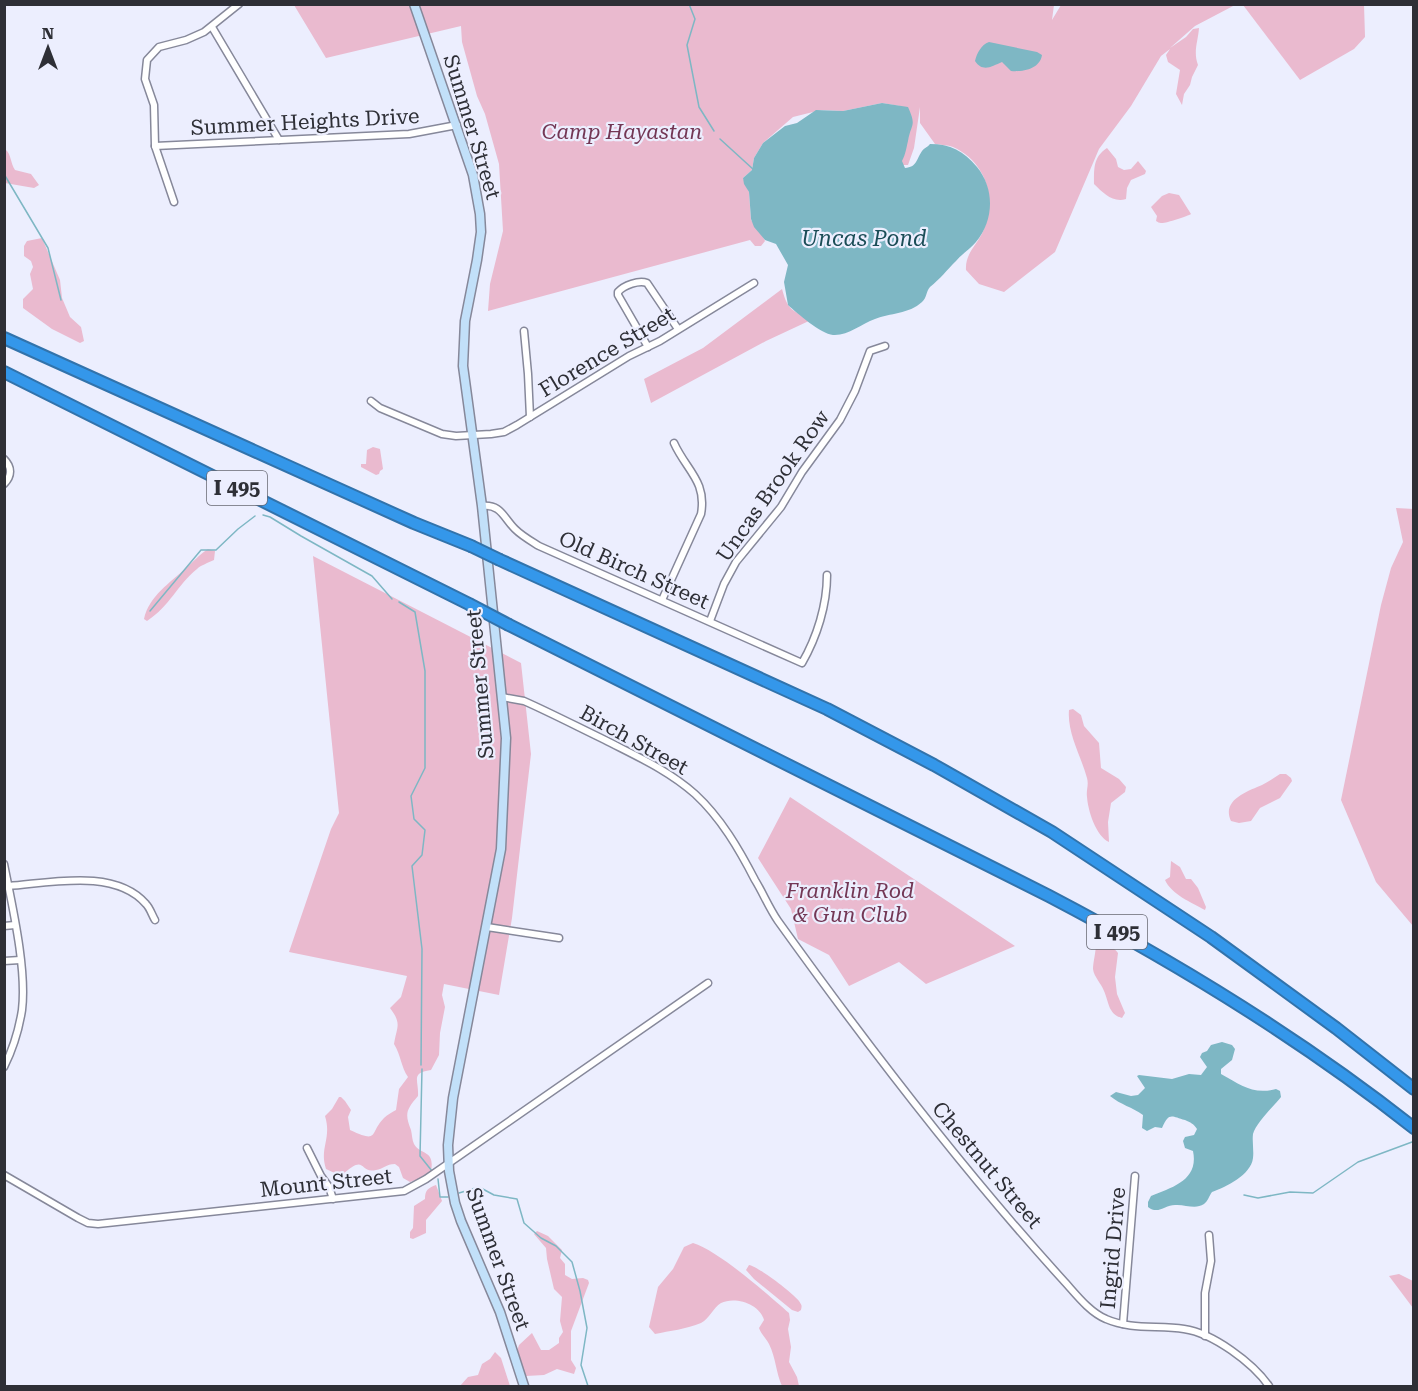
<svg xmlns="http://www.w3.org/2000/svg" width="1418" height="1391" font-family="'Roboto Serif',serif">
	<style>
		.green { fill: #eabacf }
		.water { fill: #7eb7c4 }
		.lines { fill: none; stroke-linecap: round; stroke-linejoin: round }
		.stream { stroke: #7eb7c4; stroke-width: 1.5 }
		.street-casing { stroke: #86889a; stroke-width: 9 }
		.secondary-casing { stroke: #86889a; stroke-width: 11 }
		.highway-casing { stroke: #3273ab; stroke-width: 14 }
		.street { stroke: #fff; stroke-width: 6 }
		.secondary { stroke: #c2e0f9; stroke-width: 8 }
		.highway { stroke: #3497ea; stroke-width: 10 }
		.highway-bridge-casing { stroke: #3273ab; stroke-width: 14; stroke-linecap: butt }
		.highway-bridge { stroke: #3497ea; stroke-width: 10 }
		.labels { text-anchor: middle; stroke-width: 4.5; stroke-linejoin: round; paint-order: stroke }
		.shield { fill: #eceefe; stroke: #676872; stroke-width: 1.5 }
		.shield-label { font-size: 20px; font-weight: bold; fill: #2e2f36 }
		.street-label { font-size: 21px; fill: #2e2f36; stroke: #eceefe }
		.park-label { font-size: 21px; font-style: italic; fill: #733755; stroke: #eceefe }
		.water-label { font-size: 22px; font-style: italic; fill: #1b4d57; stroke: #eceefe }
	</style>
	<rect width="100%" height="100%" fill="#eceefe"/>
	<!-- green -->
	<g class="green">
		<path d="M294,5H1054L1052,20L1061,5H1235L1195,26L1170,48L1186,37L1193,29L1199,28C1198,42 1193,51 1198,65L1192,77L1190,85L1184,94L1182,105L1176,94L1180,70L1168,62L1166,55L1170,49L1161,56L1131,106L1099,149L1055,252L1004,292L979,284L966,270C965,252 978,245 984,229C997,197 985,161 953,147C948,145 941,145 935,144L920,123V107L914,148L908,165H899L900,106L882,103L843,111L821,110L793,117L763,143L754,158L752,170L743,178L749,192L751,220L766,236L763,237L765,241L761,246H755L750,240L488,311L490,284L503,231L499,164L485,114L477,96L462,42L461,26L326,58Z"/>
		<polygon points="1243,5 1364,5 1365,37 1354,49 1300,80"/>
		<path d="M1107,148L1116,159L1118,167L1124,170L1131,169L1138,161L1146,171L1145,174L1131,180L1127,188L1126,199C1113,203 1103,193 1094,184C1094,169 1093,157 1107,148Z"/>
		<path d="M5,149C12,155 10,163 15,170L31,174L39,185L34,188L5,183Z"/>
		<path d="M1169,193L1179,195L1191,214C1188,216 1164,224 1161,223C1159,223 1158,222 1156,221L1157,216L1151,207L1162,196Z"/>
		<polygon points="42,238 60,280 62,298 70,317 81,327 84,341 80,343 52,329 23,308 23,299 33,289 30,274 33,267 31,261 24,256 24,246 27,241"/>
		<path d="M782,289C788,311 792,310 811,320L766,341L651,403L644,379L703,348Z"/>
		<polygon points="373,447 380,449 383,469 380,471 379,474 376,475 361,467 361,464 366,464 367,450"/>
		<polygon points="1396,508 1414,509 1413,926 1376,882 1341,800 1381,605 1391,568 1403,542"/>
		<path d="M208,549L215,551L214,560C208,563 201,565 197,569C177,585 170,606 147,621L144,619C149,596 170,583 186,568C194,561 199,555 208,549Z"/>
		<path d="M313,556L521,663L531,754L512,918L499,995L444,984L442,995L445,1007L440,1033L439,1055L431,1070C410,1073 419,1080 418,1096C407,1109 404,1113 411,1130C412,1134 412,1140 414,1144C421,1156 437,1149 430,1175L410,1182L403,1178L399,1167L395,1164C386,1164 383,1169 376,1170C358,1174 367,1152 341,1176L326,1169C319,1148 332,1139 325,1116L332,1109L339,1097H341L345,1101L351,1110L348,1117L350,1130C380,1144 369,1133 384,1118C387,1115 392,1112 396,1110L399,1089L408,1077C401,1067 401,1055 394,1044C397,1026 402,1024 390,1008L401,997L407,976L289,952L331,829L339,813Z"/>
		<path d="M1073,709L1081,715L1084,726L1099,743L1101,768L1119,779L1126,787L1125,792L1111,803L1108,822L1109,842C1096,836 1088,811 1087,797C1086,790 1089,785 1087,778C1081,756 1067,733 1069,710Z"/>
		<path d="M1280,774H1286L1291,778L1292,781L1280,798L1260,808L1251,821L1239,823L1231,821C1221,800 1248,791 1262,785C1268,782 1274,778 1280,774Z"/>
		<polygon points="790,797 1015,946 926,984 899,962 849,986 829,955 798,939 791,909 758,858"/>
		<path d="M1171,861L1180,867L1186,879H1191L1198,888L1206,907L1205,910C1192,903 1171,894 1165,880L1170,877Z"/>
		<path d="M1096,944C1105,944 1113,946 1118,953L1115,977L1117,994L1125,1013L1122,1018C1108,1014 1109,1002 1104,991C1101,983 1094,977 1093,969C1093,963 1096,951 1096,944Z"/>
		<path d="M436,1185L442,1201L426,1220V1233L413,1239L410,1238V1232L413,1228L414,1206L425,1199C425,1190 428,1188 436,1185Z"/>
		<polygon points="537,1231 548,1236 562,1250 560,1258 565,1264 565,1275 572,1279 583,1278 588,1280 589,1283 571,1331 571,1360 576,1368 574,1374 557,1369 544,1375 526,1376 516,1354 519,1345 532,1333 541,1350 549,1350 559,1343 559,1338 563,1332 560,1321 562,1297 554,1289 547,1259 546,1248 534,1234"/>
		<path d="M693,1243C719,1251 767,1294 789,1313L790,1320L788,1329L791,1347L789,1362L797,1377L799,1386H782C776,1373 776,1358 769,1344C766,1338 761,1334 759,1328L764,1320C760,1304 735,1296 721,1303C713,1308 710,1318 701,1323C687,1329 669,1331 655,1334L649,1327L658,1287L673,1269L684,1247Z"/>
		<path d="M749,1265C759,1267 793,1293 799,1301C802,1306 802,1305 801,1310L798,1312L792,1310L754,1279L746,1270Z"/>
		<polygon points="1399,1274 1413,1281 1413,1308 1389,1276"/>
		<polygon points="495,1352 501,1358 510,1386 460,1386 468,1377 478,1375 482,1364 490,1359"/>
	</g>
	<!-- water -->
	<g class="water">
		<path d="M989,42L1037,52L1042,55C1040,69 1023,72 1011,71L1002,62C992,66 983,73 975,61C977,53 981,45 989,42Z"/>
		<path d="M882,103L908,107C917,127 911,123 908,141C906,149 906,153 902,161L905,168C917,167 916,160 922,151C924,148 928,147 930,144C950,144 964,151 977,167C995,189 994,220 976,242C970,249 962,254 956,261C947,270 940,279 930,287C926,291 927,298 922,302C909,314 890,313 875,319C861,324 848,336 833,335C821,334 797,313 788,305L784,282L788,265L776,244L765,240L754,227L751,219L749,192L744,184L743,178L752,170L754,158L763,143L785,126L797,123L816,110L843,111Z"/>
		<path d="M1222,1042L1232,1045L1235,1049L1232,1060L1221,1069V1074C1241,1085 1253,1095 1276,1089L1280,1091L1281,1097C1274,1106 1256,1123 1253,1134C1252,1142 1254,1150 1253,1158C1251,1175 1226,1187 1212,1192C1209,1196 1208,1201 1204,1204C1195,1210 1185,1204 1175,1205C1165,1205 1158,1215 1148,1207V1202L1151,1196C1173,1187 1199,1180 1193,1151L1185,1148L1183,1141L1185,1137L1194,1135L1197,1129C1193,1123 1191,1123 1185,1120C1171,1116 1169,1112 1162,1128L1155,1127L1147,1131L1142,1128L1143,1115C1132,1107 1121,1105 1110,1096L1116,1092L1131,1096L1138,1095L1145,1088L1137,1076L1139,1075L1172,1079L1189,1074L1201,1075L1207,1067L1200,1057L1202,1053L1207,1051L1211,1045Z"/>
	</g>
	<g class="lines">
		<!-- stream -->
		<g class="stream">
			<polyline points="689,4 695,19 687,45 699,107 714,131"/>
			<polyline points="720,139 754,170"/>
			<polyline points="4,174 48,248 61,300"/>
			<polyline points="263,515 270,517 301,536 372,576 392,599"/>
			<polyline points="399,602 415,612 425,671 425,768 411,796 414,819 425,830 422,855 412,866 422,949 421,1065"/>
			<polyline points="150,611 201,550 216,550 238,529 255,516"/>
			<polyline points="422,1069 420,1156 432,1171"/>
			<polyline points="438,1179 440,1197 448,1197"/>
			<polyline points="459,1193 479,1187 494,1195 517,1199 524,1223 541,1238 556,1246 572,1262 580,1291 587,1328 581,1365 588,1386"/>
			<polyline points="1244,1195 1258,1198 1290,1192 1313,1193 1358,1162 1412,1142"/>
			<polyline points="4,1384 5,1386"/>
		</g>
		<defs>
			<g id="street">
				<polyline points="212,27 279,140"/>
				<polyline points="155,146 409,134 457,125"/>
				<polyline points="174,202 155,146 154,105 145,79 147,60 159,47 186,40 204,32 239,4"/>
				<polyline points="524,331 528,374 530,417"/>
				<path d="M648,347L618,295V292C624,285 639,280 647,283L678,329"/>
				<polyline points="371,401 380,408 442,434 456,436 491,434 504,432 517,425 629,356 660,341 754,283"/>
				<path d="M4,459C12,467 12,476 4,484"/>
				<path d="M482,506C501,504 503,517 515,529C522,536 531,541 539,546L802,663C817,637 827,605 827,575"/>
				<path d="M662,600L701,514C707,481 686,470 674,443"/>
				<polyline points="710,621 724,584 736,562 781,507 802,472 840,420 855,391 870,351 885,346"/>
				<path d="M502,697L524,701C551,713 578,727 605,740C636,756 668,770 695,794C721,818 739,849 755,880C763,893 769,908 778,921C867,1045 960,1167 1063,1280C1075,1293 1089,1312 1106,1319C1131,1330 1158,1325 1184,1329C1213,1333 1253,1363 1269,1386"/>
				<path d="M4,864C12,905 27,969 22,1010C19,1029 13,1049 4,1067"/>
				<path d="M9,886C50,883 115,868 146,904C150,908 152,915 155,920"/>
				<polyline points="4,926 15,925"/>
				<polyline points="487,927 559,938"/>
				<polyline points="4,961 20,960"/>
				<polyline points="307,1148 321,1176 329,1187 333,1199"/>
				<polyline points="4,1175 78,1218 88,1223 98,1224 404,1191 426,1179 708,983"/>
				<polyline points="1123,1324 1135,1176"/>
				<polyline points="1205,1336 1205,1293 1211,1261 1209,1235"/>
			</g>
			<polyline id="secondary" points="414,4 473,175 480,214 481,232 477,260 465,321 463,366 482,506 506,738 501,849 453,1098 448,1145 449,1171 455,1203 461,1221 500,1312 524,1386"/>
			<g id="highway">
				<polyline points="4,338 414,523 471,546"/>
				<polyline points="4,372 469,604"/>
				<polyline points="500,560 827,709 934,765 1052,832 1211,937 1336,1028 1414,1089"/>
				<path d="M509,625L1049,896C1177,963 1300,1038 1414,1128"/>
			</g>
		</defs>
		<!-- street casing -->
		<use href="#street" class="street-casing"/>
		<!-- secondary casing -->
		<use href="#secondary" class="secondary-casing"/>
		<!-- highway casing -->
		<use href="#highway" class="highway-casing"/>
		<!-- street -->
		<use href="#street" class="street"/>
		<!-- secondary -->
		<use href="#secondary" class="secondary"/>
		<!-- highway -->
		<use href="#highway" class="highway"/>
		<defs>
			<g id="highway-bridge">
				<polyline points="471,546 500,560"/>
				<polyline points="469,604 509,625"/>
			</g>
		</defs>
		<!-- highway-bridge casing -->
		<use href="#highway-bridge" class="highway-bridge-casing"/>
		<!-- highway-bridge -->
		<use href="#highway-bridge" class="highway-bridge"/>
	</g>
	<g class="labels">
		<!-- shield labels -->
		<g class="shield">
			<rect x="207" y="471" width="60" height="34" rx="4.5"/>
			<rect x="1087" y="915" width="60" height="34" rx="4.5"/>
		</g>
		<g class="shield-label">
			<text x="237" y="495">I 495</text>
			<text x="1117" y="939">I 495</text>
		</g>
		<!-- street labels -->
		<g class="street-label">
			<text transform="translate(305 122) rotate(-3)" y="7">Summer Heights Drive</text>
			<text transform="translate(472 127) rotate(73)" y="7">Summer Street</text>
			<text transform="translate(607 352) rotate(-31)" y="7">Florence Street</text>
			<text transform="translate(773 486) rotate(-55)" y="7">Uncas Brook Row</text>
			<text transform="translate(634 570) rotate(24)" y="7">Old Birch Street</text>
			<text transform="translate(480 684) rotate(-95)" y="7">Summer Street</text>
			<text transform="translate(634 740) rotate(29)" y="7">Birch Street</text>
			<text transform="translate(987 1165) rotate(50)" y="7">Chestnut Street</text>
			<text transform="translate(326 1183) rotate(-6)" y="7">Mount Street</text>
			<text transform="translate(1113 1248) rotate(-85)" y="7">Ingrid Drive</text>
			<text transform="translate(498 1259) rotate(70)" y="7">Summer Street</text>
		</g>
		<!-- park labels -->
		<g class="park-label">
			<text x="622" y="139">Camp Hayastan</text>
			<text x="850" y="898">Franklin Rod<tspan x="850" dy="24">&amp; Gun Club</tspan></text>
		</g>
		<!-- water labels -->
		<g class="water-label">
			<text x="864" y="246">Uncas Pond</text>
		</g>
	</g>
	<!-- border -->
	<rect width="1418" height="1391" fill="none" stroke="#2e2f36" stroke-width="12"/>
	<!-- north arrow -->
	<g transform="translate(48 48)" stroke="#eceefe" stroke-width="4.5" paint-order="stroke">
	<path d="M0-4.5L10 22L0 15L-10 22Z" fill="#2e2f36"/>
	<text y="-9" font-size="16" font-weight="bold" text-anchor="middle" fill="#2e2f36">N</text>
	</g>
</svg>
